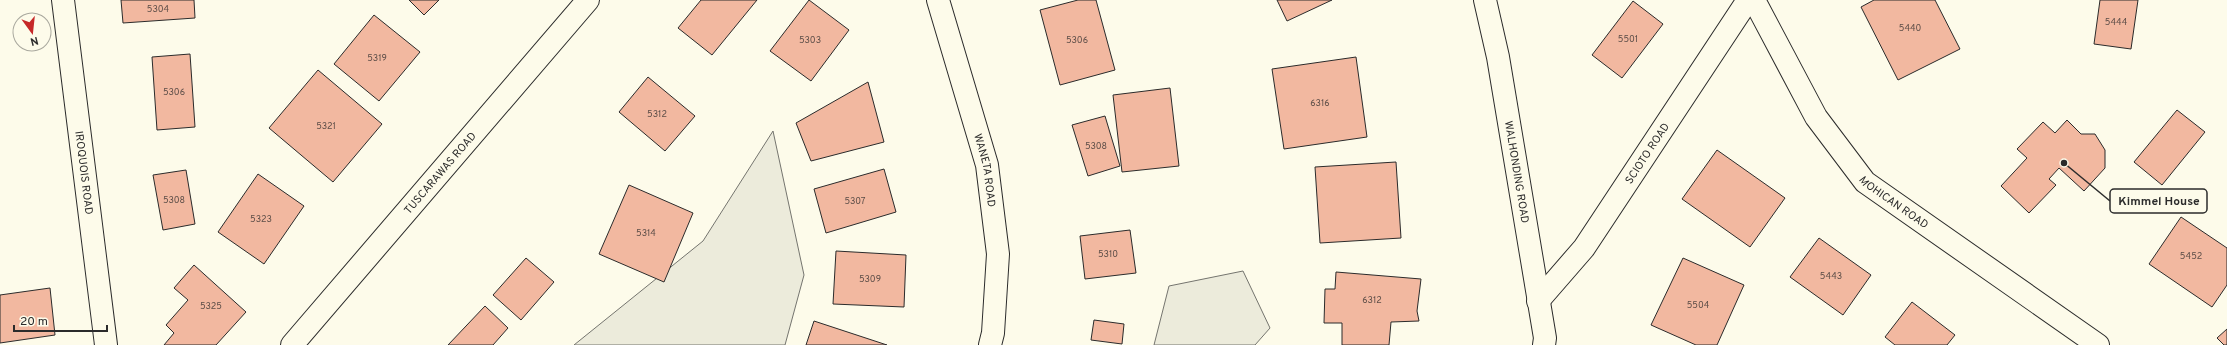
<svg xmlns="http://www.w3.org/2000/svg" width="2227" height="345" font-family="Overpass,sans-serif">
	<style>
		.green { fill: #ecebdb; stroke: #74746e }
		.building { fill: #f2b8a0; stroke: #2b2b2b }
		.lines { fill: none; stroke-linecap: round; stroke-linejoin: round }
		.minor-casing { stroke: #2b2b2b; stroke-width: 24 }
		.minor { stroke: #fdfbea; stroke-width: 22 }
		.labels { text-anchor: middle; stroke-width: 3; stroke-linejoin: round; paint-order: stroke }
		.number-label { font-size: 9px; fill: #5d4e48 }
		.street-label { font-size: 11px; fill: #2b2b2b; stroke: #fdfbea }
		.leader { fill: none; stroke: #2b2b2b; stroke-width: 1.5 }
		.callout-dot { fill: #2b2b2b; stroke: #fdfbea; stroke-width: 1.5 }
		.callout { fill: #fdfbea; stroke: #2b2b2b; stroke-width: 1.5 }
		.callout-label { font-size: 12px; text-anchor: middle; font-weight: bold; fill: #2b2b2b }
	</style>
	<rect width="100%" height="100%" fill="#fdfbea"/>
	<!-- green -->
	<g class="green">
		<polygon points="773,131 804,275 785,345 574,345 703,241"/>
		<polygon points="1243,271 1270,328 1255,345 1154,345 1169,286"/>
	</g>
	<!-- building -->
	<g class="building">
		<polygon points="121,0 194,0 195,18 123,23"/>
		<polygon points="409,0 439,0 424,15"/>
		<polygon points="701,0 757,0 712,55 678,28"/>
		<polygon points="809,0 849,30 811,81 770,51"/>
		<polygon points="1078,0 1096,0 1115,70 1060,85 1040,10"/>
		<polygon points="1277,0 1332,0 1287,21"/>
		<polygon points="1874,0 1935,0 1960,49 1898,80 1861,7"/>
		<polygon points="2100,0 2138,0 2131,49 2094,44"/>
		<polygon points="1633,1 1663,24 1622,78 1592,55"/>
		<polygon points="374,15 420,52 379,101 334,64"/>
		<polygon points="190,54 195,127 157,130 152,57"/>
		<polygon points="1356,57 1367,137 1284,149 1272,69"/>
		<polygon points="318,70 382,124 333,182 269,128"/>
		<polygon points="648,77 695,116 665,151 619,112"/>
		<polygon points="868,82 884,142 811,161 796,123"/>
		<polygon points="1170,88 1179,166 1122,172 1113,95"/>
		<polygon points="2177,110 2205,132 2162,185 2134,162"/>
		<polygon points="1105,116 1120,166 1088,176 1072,125"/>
		<polygon points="2067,120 2081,134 2095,134 2105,150 2105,168 2084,191 2059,168 2049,179 2056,185 2029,213 2001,186 2027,158 2017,149 2043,122 2055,133"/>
		<polygon points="1717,150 1785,198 1750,247 1682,199"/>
		<polygon points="1396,162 1401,238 1320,243 1315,167"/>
		<polygon points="884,169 896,212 826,233 814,189"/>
		<polygon points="186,170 195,224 163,230 153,175"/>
		<polygon points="258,174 304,206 264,264 218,232"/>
		<polygon points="629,185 693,213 664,282 599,254"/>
		<polygon points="2181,217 2227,248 2227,285 2212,307 2149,264"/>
		<polygon points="1130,230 1136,273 1085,279 1080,236"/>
		<polygon points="1819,238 1871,275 1843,315 1790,277"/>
		<polygon points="836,251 906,255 904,307 833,304"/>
		<polygon points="526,258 554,282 521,320 493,295"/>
		<polygon points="1683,258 1744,285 1717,345 1696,345 1651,325"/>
		<polygon points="194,265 246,312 216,345 164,345 174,333 166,325 188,300 174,288"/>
		<polygon points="1336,272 1421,279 1417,311 1419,321 1391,322 1389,345 1342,345 1342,323 1324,323 1325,289 1335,289"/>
		<polygon points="50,288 55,335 0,343 0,295"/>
		<polygon points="1912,302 1955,335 1947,345 1895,345 1885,337"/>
		<polygon points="485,306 508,328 493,345 448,345"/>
		<polygon points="1094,320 1124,324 1122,344 1091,340"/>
		<polygon points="814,321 887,345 806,345"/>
		<polygon points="2227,329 2227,345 2224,345 2217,338"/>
	</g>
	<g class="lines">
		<defs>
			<g id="minor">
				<path id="s1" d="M63,0L106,345"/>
				<path id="s2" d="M938,0L987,165L998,254L993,333L990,345"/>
				<path id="s3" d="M1485,0L1498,57L1545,338L1544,345"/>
				<path id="s4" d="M1754,0L1816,117L1865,182L2098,345"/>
				<path id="s5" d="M1538,301L1584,248L1748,0"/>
				<path id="s6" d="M292,345L588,0"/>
			</g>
		</defs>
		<!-- minor casing -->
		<use href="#minor" class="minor-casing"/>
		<!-- minor -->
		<use href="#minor" class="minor"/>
	</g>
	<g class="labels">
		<!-- number labels -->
		<g class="number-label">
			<text x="158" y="12">5304</text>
			<text x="2116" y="25">5444</text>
			<text x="1910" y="31">5440</text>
			<text x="1628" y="42">5501</text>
			<text x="810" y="43">5303</text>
			<text x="1077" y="43">5306</text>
			<text x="377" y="61">5319</text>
			<text x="174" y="95">5306</text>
			<text x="1320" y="106">6316</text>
			<text x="657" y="117">5312</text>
			<text x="326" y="129">5321</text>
			<text x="1096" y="149">5308</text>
			<text x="174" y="203">5308</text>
			<text x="855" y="204">5307</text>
			<text x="261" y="222">5323</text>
			<text x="646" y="236">5314</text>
			<text x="1108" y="257">5310</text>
			<text x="2191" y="259">5452</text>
			<text x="1831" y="279">5443</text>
			<text x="870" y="282">5309</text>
			<text x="1372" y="303">6312</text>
			<text x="1698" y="308">5504</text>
			<text x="211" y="309">5325</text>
		</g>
		<!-- street labels -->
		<g class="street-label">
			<text dy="4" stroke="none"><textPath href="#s5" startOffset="184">SCIOTO ROAD</textPath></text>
			<text dy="4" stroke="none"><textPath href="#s2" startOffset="177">WANETA ROAD</textPath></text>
			<text dy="4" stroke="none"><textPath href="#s1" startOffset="174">IROQUOIS ROAD</textPath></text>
			<text dy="4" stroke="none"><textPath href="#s6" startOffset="227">TUSCARAWAS ROAD</textPath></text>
			<text dy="4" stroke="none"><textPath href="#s3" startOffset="175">WALHONDING ROAD</textPath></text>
			<text dy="4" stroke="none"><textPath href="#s4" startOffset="249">MOHICAN ROAD</textPath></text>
		</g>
	</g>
	<!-- callouts -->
	<path class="leader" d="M2064 163L2110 201"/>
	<circle class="callout-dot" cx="2064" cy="163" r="4"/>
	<rect class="callout" x="2110" y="189" width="97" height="24" rx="4"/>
	<g class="callout-label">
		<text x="2159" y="205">Kimmel House</text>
	</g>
	<!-- north arrow -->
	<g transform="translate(32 32) rotate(165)"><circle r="19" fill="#fdfbea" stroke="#a9a89e"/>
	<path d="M0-3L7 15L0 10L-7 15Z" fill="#c62828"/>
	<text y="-6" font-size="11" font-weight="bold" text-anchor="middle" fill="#2b2b2b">N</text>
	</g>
	<!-- scale -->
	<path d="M14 325v6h93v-6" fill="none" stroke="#2b2b2b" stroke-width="2"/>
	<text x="20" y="325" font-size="12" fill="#2b2b2b" stroke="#fdfbea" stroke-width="3" paint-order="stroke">20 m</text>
</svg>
